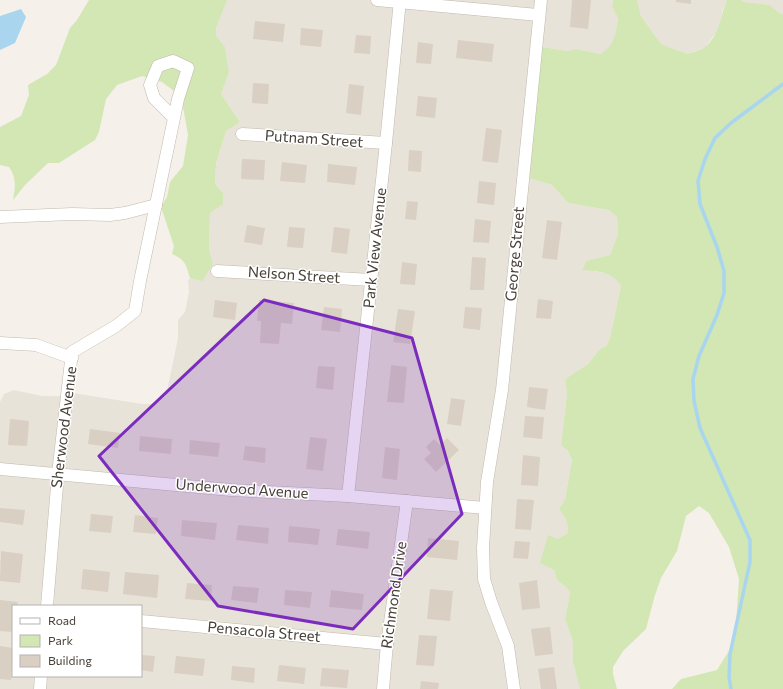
<svg xmlns="http://www.w3.org/2000/svg" width="783" height="689" font-family="Commissioner,sans-serif">
	<style>
		.residential { fill: #e8e3d8; fill-rule: evenodd }
		.green { fill: #d2e7b4 }
		.water { fill: #a9d5ef }
		.lines { fill: none; stroke-linecap: round; stroke-linejoin: round }
		.stream { stroke: #a9d5ef; stroke-width: 3.5 }
		.building { fill: #d9cfc3 }
		.minor-casing { stroke: #c0b8ad; stroke-width: 13 }
		.minor { stroke: #fff; stroke-width: 12 }
		.marked { fill: #7b2cbf; fill-opacity: 0.2; stroke: #7b2cbf; stroke-width: 3; stroke-linejoin: round }
		.labels { text-anchor: middle; stroke-width: 3; stroke-linejoin: round; paint-order: stroke }
		.street-label { font-size: 15px; fill: #494138; stroke: #fff }
	</style>
	<rect width="100%" height="100%" fill="#f5f1ea"/>
	<!-- residential -->
	<g class="residential">
		<path d="M226,0H613L612,7L618,18L614,42L607,50L601,54L576,49L567,51L537,46L522,176L552,185L568,203L609,210L617,217L618,234L610,255L586,261L582,269L610,274L617,280L621,286L610,338L606,346L599,350L588,364L565,379L567,394L561,445L568,451L572,460L565,499L559,509L564,514L569,525L568,533L558,539L554,570L557,580L567,588L570,593L565,619L573,642V662L580,689H0V402L4,394L14,390L42,396H65L67,392L142,404H155L166,396L178,338V320L185,312L189,292L188,280L213,264L209,249L210,213L223,193L215,184L216,165L226,131L240,122L221,94L229,72L225,47L216,36V28ZM13,606H141V676H13Z"/>
		<polygon points="637,0 727,0 723,9 718,30 705,47 688,54 661,44 641,16"/>
		<polygon points="741,0 783,0 783,14 779,13 770,5 744,2"/>
	</g>
	<!-- green -->
	<g class="green">
		<path d="M89,0H227L216,28V36L225,47L229,72L221,94L240,122L226,131L216,164L215,184L223,193V204L210,213L209,249L213,264L202,281L190,278C186,265 186,260 172,254L174,246L161,207L167,197L170,182L183,166L188,135L183,107L174,91L162,82L142,76L117,85L106,99L99,132L95,140L59,163H48L25,185L13,200C15,188 17,178 9,167L0,165V127L21,116L29,95L28,85L47,74L56,65L70,28L77,20Z"/>
		<path d="M613,0H637L641,16L661,44L688,54C693,52 701,50 706,46C720,34 720,16 727,0H741L744,2L770,5L779,13L783,14V689H672L681,679L717,670L732,646L736,623L739,579L729,547L709,513L699,506L686,516L677,551L661,578L655,595L646,629L623,651L613,667V674L617,689H580L573,662V642L565,619L570,593L567,588L557,580L554,570L540,563L548,535L558,539L568,533C569,523 565,516 559,509L565,499L572,460L568,451L561,445L567,394L565,379L588,364L599,350L606,346L610,338L621,286C611,270 598,272 582,270L586,261L610,255L618,234L617,217L609,210L568,203L552,185L522,176L537,46L567,51L576,49L601,54C616,44 615,34 618,18L612,7Z"/>
	</g>
	<!-- water -->
	<polygon class="water" points="21,9 26,17 15,43 0,50 0,16"/>
	<g class="lines">
		<!-- stream -->
		<polyline class="stream" points="731,689 729,677 730,654 750,562 750,540 700,428 694,401 693,379 699,356 717,315 724,293 724,271 717,247 700,204 698,181 705,159 715,138 731,123 783,84"/>
	</g>
	<!-- building -->
	<g class="building">
		<polygon points="572,0 591,0 588,29 570,27"/>
		<polygon points="676,0 691,0 691,4 676,2"/>
		<polygon points="255,21 285,24 283,42 253,39"/>
		<polygon points="301,28 323,30 321,47 300,45"/>
		<polygon points="356,35 371,36 370,54 354,53"/>
		<polygon points="458,40 494,44 492,62 456,58"/>
		<polygon points="418,42 433,44 431,64 416,63"/>
		<polygon points="253,83 269,84 268,104 252,103"/>
		<polygon points="349,84 364,86 361,115 346,113"/>
		<polygon points="418,96 437,98 435,118 416,116"/>
		<polygon points="486,128 502,130 498,163 482,161"/>
		<polygon points="409,150 422,151 421,172 408,171"/>
		<polygon points="242,159 265,160 264,180 241,179"/>
		<polygon points="282,162 307,165 305,183 280,181"/>
		<polygon points="328,164 357,167 355,185 327,182"/>
		<polygon points="479,181 496,183 494,205 477,203"/>
		<polygon points="407,201 418,202 416,220 405,219"/>
		<polygon points="475,219 491,221 489,243 473,242"/>
		<polygon points="547,220 562,222 557,260 542,258"/>
		<polygon points="247,225 265,228 262,245 244,242"/>
		<polygon points="289,227 305,228 303,248 287,247"/>
		<polygon points="334,227 350,229 347,254 331,252"/>
		<polygon points="472,257 486,258 484,290 470,290"/>
		<polygon points="402,262 417,264 415,285 400,284"/>
		<polygon points="538,299 553,301 551,319 536,318"/>
		<polygon points="215,300 237,303 235,320 213,317"/>
		<polygon points="259,300 294,303 292,324 281,323 279,344 260,343 261,321 257,321"/>
		<polygon points="324,307 342,309 340,332 321,330"/>
		<polygon points="465,307 482,308 480,330 463,328"/>
		<polygon points="398,309 415,311 410,344 393,342"/>
		<polygon points="391,365 407,367 404,403 387,402"/>
		<polygon points="318,366 335,367 333,390 316,388"/>
		<polygon points="529,387 548,389 545,410 527,407"/>
		<polygon points="451,398 465,400 461,426 447,424"/>
		<polygon points="525,416 544,417 542,439 523,437"/>
		<polygon points="10,419 29,421 27,446 8,445"/>
		<polygon points="90,429 120,433 118,448 88,444"/>
		<polygon points="140,436 172,439 171,454 139,451"/>
		<polygon points="310,437 327,439 323,471 306,469"/>
		<polygon points="447,438 459,450 436,472 424,459 431,453 426,447 434,439 440,445"/>
		<polygon points="190,440 220,443 218,457 189,454"/>
		<polygon points="245,446 266,448 265,463 243,460"/>
		<polygon points="385,447 400,449 397,480 382,478"/>
		<polygon points="523,455 540,457 538,486 521,485"/>
		<polygon points="517,499 534,500 531,530 515,529"/>
		<polygon points="0,508 25,510 23,525 0,522"/>
		<polygon points="91,514 113,516 111,533 89,531"/>
		<polygon points="135,515 158,518 156,534 133,532"/>
		<polygon points="182,520 217,523 215,540 181,536"/>
		<polygon points="238,525 269,528 268,544 236,540"/>
		<polygon points="289,526 320,529 318,545 288,542"/>
		<polygon points="338,529 370,532 368,549 336,545"/>
		<polygon points="428,538 459,541 457,560 427,557"/>
		<polygon points="515,541 530,542 528,559 513,558"/>
		<polygon points="1,551 23,554 20,583 0,581"/>
		<polygon points="83,569 110,572 108,592 81,589"/>
		<polygon points="125,572 159,575 157,598 123,594"/>
		<polygon points="537,580 540,608 522,610 519,583"/>
		<polygon points="187,583 212,585 211,601 185,599"/>
		<polygon points="233,586 259,588 257,603 231,600"/>
		<polygon points="430,589 453,591 450,621 427,619"/>
		<polygon points="285,590 312,592 310,608 284,605"/>
		<polygon points="331,590 364,594 362,610 329,607"/>
		<polygon points="0,600 18,602 17,606 13,606 13,632 0,631"/>
		<polygon points="550,627 553,654 535,656 531,629"/>
		<polygon points="419,635 437,636 434,666 416,665"/>
		<polygon points="0,646 13,648 11,680 0,679"/>
		<polygon points="141,655 155,656 153,672 141,670"/>
		<polygon points="176,656 205,659 203,676 174,673"/>
		<polygon points="279,665 306,668 304,684 277,681"/>
		<polygon points="232,666 255,668 254,683 231,680"/>
		<polygon points="554,667 557,689 541,689 538,669"/>
		<polygon points="322,668 349,670 347,688 320,686"/>
		<polygon points="421,681 439,683 438,689 420,689"/>
	</g>
	<g class="lines">
		<defs>
			<g id="minor">
				<polyline points="377,0 538,15"/>
				<polyline points="242,134 386,143"/>
				<polyline points="0,217 72,214 110,215 125,213 156,205"/>
				<polyline points="217,271 371,280"/>
				<polyline points="0,343 36,345 72,358"/>
				<polyline points="0,469 231,490 348,496 485,508"/>
				<polyline points="348,496 386,143 400,0"/>
				<polyline points="47,606 58,474 72,352 116,326 135,311 140,281 178,99 188,68 173,61 158,66 150,85 154,98 174,118"/>
				<polyline points="141,621 387,644"/>
				<polyline points="40,689 41,676"/>
				<polyline points="383,689 387,644 407,501"/>
				<polyline points="514,689 508,646 491,602 484,579 483,548 487,482 502,390 541,0"/>
			</g>
		</defs>
		<!-- minor casing -->
		<use href="#minor" class="minor-casing"/>
		<!-- minor -->
		<use href="#minor" class="minor"/>
	</g>
	<!-- marked area -->
	<path class="marked" d="M264,300L412,338L462,514L353,629L218,606L99,456Z"/>
	<g class="labels">
		<!-- street labels -->
		<g class="street-label">
			<text transform="translate(314 139) rotate(4)" y="5">Putnam Street</text>
			<text transform="translate(375 248) rotate(-84)" y="5">Park View Avenue</text>
			<text transform="translate(515 254) rotate(-85)" y="5">George Street</text>
			<text transform="translate(294 275) rotate(4)" y="5">Nelson Street</text>
			<text transform="translate(64 427) rotate(-83)" y="5">Sherwood Avenue</text>
			<text transform="translate(242 489) rotate(4)" y="5">Underwood Avenue</text>
			<text transform="translate(394 595) rotate(-82)" y="5">Richmond Drive</text>
			<text transform="translate(264 632) rotate(5)" y="5">Pensacola Street</text>
		</g>
	</g>
	<!-- legend -->
	<rect x="12" y="605" width="130" height="72" fill="#ffffff" stroke="#b6b3af"/>
	<rect x="20" y="618" width="20" height="6" fill="#ffffff" stroke="#b6b3af"/>
	<text x="48" y="625" font-size="12" fill="#494138">Road</text>
	<rect x="20" y="635" width="20" height="12" fill="#d2e7b4" stroke="#b6b3af"/>
	<text x="48" y="645" font-size="12" fill="#494138">Park</text>
	<rect x="20" y="655" width="20" height="12" fill="#d9cfc3" stroke="#b6b3af"/>
	<text x="48" y="665" font-size="12" fill="#494138">Building</text>
</svg>
